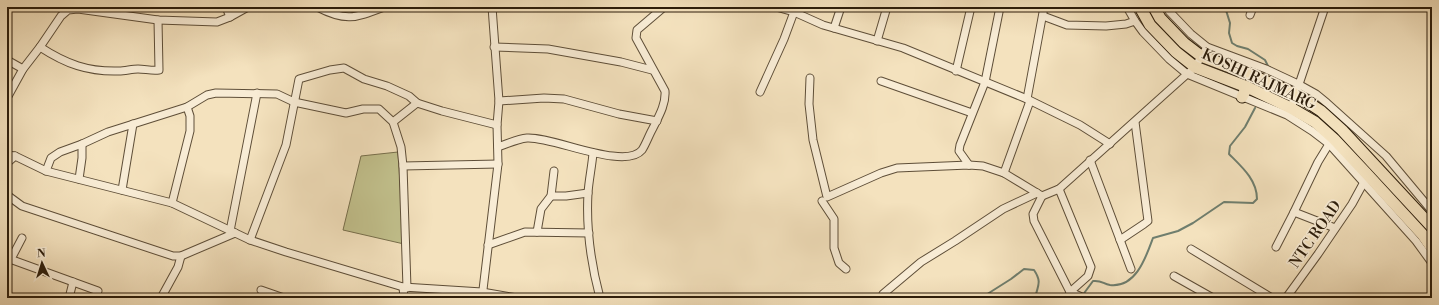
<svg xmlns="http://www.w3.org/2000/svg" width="1439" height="305" font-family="'Libre Bodoni',serif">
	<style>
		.grass { fill: #c2c18d; stroke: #776f4c }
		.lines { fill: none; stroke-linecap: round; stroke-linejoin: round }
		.stream { stroke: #6f7e6e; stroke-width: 2 }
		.minor-casing { stroke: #5e4e38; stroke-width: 9 }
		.primary-casing { stroke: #2c1d0b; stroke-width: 13 }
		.minor { stroke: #f8ecd5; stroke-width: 7 }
		.primary { stroke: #f4e2be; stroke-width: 11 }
		.labels { text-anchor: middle; stroke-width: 3.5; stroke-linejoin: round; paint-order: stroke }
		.street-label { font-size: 15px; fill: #2c1d0b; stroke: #f8ecd5 }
	</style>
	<rect width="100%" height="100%" fill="#f4e2be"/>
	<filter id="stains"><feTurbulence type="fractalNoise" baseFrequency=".005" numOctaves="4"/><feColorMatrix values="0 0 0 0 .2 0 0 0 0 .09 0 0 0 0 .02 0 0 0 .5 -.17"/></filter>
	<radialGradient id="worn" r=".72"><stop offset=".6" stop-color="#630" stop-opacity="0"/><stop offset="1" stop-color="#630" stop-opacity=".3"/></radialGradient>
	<!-- grass -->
	<polygon class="grass" points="398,152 404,244 343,230 361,156"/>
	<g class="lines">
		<!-- stream -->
		<g class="stream">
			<polyline points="1225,7 1230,23 1229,33 1232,43 1237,46 1248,49 1265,60 1268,66"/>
			<path d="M1082,296L1093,281C1102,280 1103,284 1110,285C1136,288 1146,257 1153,238L1178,231L1193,223L1224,202L1253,203L1257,199C1257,180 1242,167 1229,154L1230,146L1245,127L1255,108"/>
			<path d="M981,298L1011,279L1024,269L1034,270C1042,282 1038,285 1035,298"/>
		</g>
		<defs>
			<g id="minor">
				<polyline points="226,7 230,17"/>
				<path d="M317,7C346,22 355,18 384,7"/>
				<polyline points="776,7 794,12 823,25 903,48 1027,99 1080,125 1110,144"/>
				<polyline points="1127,7 1135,21 1143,32 1169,59 1187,74 1287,115 1312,131 1329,144 1416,241 1432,263"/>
				<polyline points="1167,7 1169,11 1191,34 1207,47 1266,69 1298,84 1316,94 1327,103 1386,156 1432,211"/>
				<polyline points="1250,15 1253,7"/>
				<polyline points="1043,16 1067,25 1106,26 1126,24 1135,21"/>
				<polyline points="834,28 841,7"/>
				<polyline points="877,41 887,7"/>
				<path d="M40,47C66,64 88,72 119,71C125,71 132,69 138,69C145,69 152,71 159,70L158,20"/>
				<polyline points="494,47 548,49 621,62 652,70"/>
				<polyline points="7,60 23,69"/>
				<polyline points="956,71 971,7"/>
				<polyline points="810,78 809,104 813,140 827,197 881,173 897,168 969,165 983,166 1004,173 1042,196 1059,189 1195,67 1207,47"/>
				<polyline points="881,81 972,113"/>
				<polyline points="760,92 784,39 794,12"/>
				<polyline points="7,98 23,69 40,47 61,16 68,10 78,9 158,20 217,22 230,17 248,7"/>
				<polyline points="1027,99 1044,7"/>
				<polyline points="499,101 544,98 564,99 619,114 657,121"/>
				<polyline points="1291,108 1325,7"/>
				<polyline points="393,122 417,103 442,111 497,125"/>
				<path d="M498,147C507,144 517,139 527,138C552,136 625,171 642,150C646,144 649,135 653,128C659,116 666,104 665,91L636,38L637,30L664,7"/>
				<path d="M593,153C592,166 589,179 588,193C586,228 591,264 600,298"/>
				<polyline points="7,155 15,156 46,171 172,203 250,240 286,252 403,287 482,292 517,298"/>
				<polyline points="1090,160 1131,269"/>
				<polyline points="7,163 15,156"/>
				<polyline points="969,165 959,151 960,145 985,82 1000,7"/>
				<polyline points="403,166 498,164"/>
				<polyline points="46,171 51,158 60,152 82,144 108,132 187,107 207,95 216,93 277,94 294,102 346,113 363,109 379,109 393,122 401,147 403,166 407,288"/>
				<polyline points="1004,173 1030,101"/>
				<polyline points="79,179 82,158 82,144"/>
				<polyline points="1059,189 1091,267 1088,276 1070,292"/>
				<polyline points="122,190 133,124"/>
				<polyline points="7,195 22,206 173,256 181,256 235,233"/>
				<polyline points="551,196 566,196 588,193"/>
				<polyline points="1042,196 1033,214 1034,221 1070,292 1084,298"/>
				<polyline points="822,201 834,219 834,248 839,263 846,269"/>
				<polyline points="172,203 190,131 190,116 187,107"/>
				<polyline points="1294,212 1318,162 1329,144"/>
				<polyline points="230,231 257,93"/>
				<polyline points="537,232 541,209 551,196 554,171"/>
				<polyline points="250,240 286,145 299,79 330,70 344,68 364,79 387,86 409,96 417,103"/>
				<polyline points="1120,240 1144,224 1148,221 1135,122"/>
				<polyline points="488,245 525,232 589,233"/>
				<polyline points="1276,247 1294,212 1335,228"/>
				<polyline points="1191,249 1272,298"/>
				<polyline points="7,258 98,291"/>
				<polyline points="11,259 22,238"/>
				<polyline points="1174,276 1213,298"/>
				<polyline points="403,287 404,298"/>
				<polyline points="261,290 284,298"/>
				<polyline points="883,294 921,262 955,241 1003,209 1037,193"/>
				<polyline points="69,298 73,282"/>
				<polyline points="161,298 178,267 181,256"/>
				<polyline points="482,298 498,164 497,125 499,101 492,7"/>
				<polyline points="1286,298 1318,254 1352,204 1364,182"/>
			</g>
			<g id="primary">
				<polyline points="1140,7 1150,25 1176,52 1195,67 1247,87 1291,108 1315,122 1334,139 1366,173 1423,235 1432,248"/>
				<polyline points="1154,7 1160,18 1184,43 1201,56 1251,75 1295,94 1321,111 1342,130 1432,227"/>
				<polyline points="1242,97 1247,87"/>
			</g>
		</defs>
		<!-- minor casing -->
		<use href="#minor" class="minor-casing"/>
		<!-- primary casing -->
		<use href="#primary" class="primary-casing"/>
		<!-- minor -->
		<use href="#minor" class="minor"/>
		<!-- primary -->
		<use href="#primary" class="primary"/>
	</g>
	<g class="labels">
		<!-- street labels -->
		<g class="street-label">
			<text transform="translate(1259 79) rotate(25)" y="5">KOSHI RAJMARG</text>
			<text transform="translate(1315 234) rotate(-55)" y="5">NTC ROAD</text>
		</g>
	</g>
	<!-- margin -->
	<rect width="1439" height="305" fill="none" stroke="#f4e2be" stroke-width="24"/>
	<rect x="8" y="8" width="1423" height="289" fill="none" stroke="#2c1d0b" stroke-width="2"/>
	<rect x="12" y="12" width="1415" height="281" fill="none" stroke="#2c1d0b"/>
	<!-- north arrow -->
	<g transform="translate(42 263) rotate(356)" stroke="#f8ecd5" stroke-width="3" paint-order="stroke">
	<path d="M0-3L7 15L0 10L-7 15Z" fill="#2c1d0b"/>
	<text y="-6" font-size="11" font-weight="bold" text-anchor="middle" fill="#2c1d0b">N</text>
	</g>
	<rect width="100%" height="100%" filter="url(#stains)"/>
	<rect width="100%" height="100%" fill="url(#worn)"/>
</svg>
